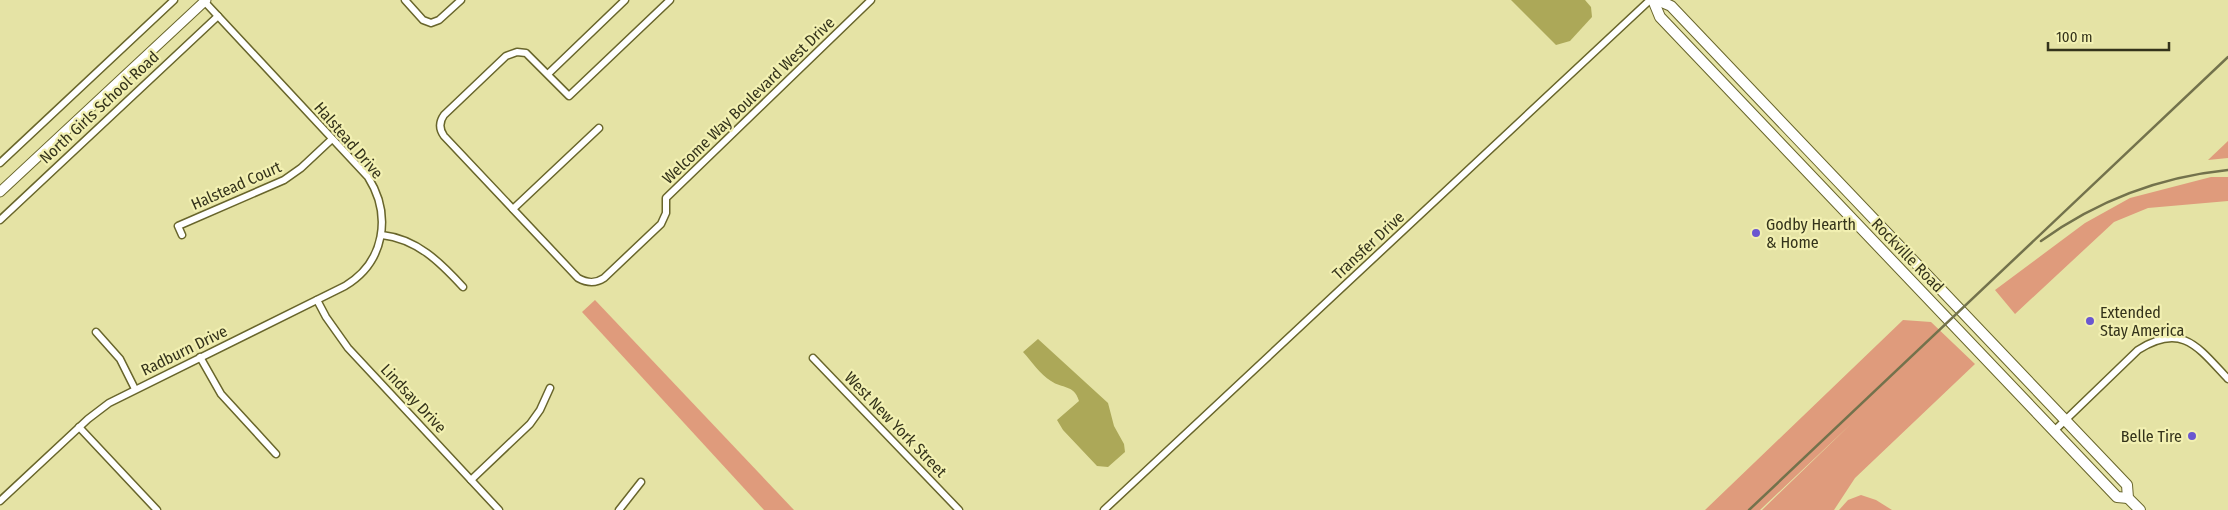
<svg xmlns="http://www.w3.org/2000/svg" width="2228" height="510" font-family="'Fira Sans Condensed',sans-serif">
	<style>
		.green { fill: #df9b7c }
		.water { fill: #aca858 }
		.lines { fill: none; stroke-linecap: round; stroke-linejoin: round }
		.street-casing { stroke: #68652b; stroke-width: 9 }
		.secondary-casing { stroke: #68652b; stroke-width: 11 }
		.primary-casing { stroke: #68652b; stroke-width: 12 }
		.street { stroke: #fff; stroke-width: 6 }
		.secondary { stroke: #fff; stroke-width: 9 }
		.primary { stroke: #fff; stroke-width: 10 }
		.rail { stroke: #73724c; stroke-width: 2.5 }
		.poi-dot { fill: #6a57d0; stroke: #f2f0b2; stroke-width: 2 }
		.labels { text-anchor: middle; stroke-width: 4.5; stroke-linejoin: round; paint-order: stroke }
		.street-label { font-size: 16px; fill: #34331b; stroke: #f2f0b2 }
		.poi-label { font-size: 16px; fill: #34331b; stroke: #f2f0b2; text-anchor: start }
	</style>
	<rect width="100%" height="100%" fill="#e5e3a5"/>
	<!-- green -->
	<g class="green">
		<polygon points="2228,141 2228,158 2208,160"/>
		<polygon points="2211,177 2228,177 2228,201 2148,208 2114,222 2015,314 1995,290 2085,223 2130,198"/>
		<polygon points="595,300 794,510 764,510 582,312"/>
		<polygon points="1903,320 1931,322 1975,364 1855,478 1834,510 1762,510 1853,422 1760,510 1705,510"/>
		<polygon points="1861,495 1876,500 1892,510 1839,510 1848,500"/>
	</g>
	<!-- water -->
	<g class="water">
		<polygon points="1511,0 1585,0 1591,7 1592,17 1570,41 1556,45"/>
		<path d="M1038,339L1108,403L1114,426L1124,444L1125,452L1108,467L1097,466L1063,430L1057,420L1079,401C1074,384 1062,389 1051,381C1040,374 1032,362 1023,352Z"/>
	</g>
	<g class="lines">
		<defs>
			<g id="street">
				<polyline points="405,0 423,20 431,23 439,20 461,0"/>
				<path d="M670,0L569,96L526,53L517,52L506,56L444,115C439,122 439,129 444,136L578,278C587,283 595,284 604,278L661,224L666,213V198L871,0"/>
				<polyline points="548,74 625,0"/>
				<polyline points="0,163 174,0"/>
				<polyline points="513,209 599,128"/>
				<polyline points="0,220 218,16"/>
				<polyline points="182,235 178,226 284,180 301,168 332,139"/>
				<path d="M382,235C417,239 440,262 463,287"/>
				<polyline points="317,300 326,317 348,348 499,510"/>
				<polyline points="96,332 120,359 135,389"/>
				<polyline points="200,357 221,394 276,454"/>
				<polyline points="813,358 959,510"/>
				<polyline points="79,427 157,510"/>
				<path d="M2054,431L2138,350C2182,322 2198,347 2228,379"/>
				<polyline points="471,480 530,424 540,410 550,388"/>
				<path d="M0,501L88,419L109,403L345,286C385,262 392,215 368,177L203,0"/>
				<polyline points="619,510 641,482"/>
				<polyline points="1104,510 1650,0"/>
			</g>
			<polyline id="secondary" points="0,192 206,0"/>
			<g id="primary">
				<polyline points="1653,0 1660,17 2117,497 2128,498"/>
				<polyline points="1657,0 1671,6 2127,485 2128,498 2140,510"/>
			</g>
		</defs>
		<!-- street casing -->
		<use href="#street" class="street-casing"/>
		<!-- secondary casing -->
		<use href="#secondary" class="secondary-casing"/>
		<!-- primary casing -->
		<use href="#primary" class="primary-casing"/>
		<!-- street -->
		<use href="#street" class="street"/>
		<!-- secondary -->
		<use href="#secondary" class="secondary"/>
		<!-- primary -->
		<use href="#primary" class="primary"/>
		<!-- rail -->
		<g class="rail">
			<path d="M2041,241C2098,200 2159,177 2228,170"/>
			<polyline points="1749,510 2228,57"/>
		</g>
	</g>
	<!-- markers -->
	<g class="poi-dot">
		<circle cx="1756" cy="233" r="5"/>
		<circle cx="2090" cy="321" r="5"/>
		<circle cx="2192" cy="436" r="5"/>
	</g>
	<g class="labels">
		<!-- street labels -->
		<g class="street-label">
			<text transform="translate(748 100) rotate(-44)" y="6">Welcome Way Boulevard West Drive</text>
			<text transform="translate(99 107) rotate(-43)" y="6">North Girls School Road</text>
			<text transform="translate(349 140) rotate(49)" y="6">Halstead Drive</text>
			<text transform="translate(236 185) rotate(-24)" y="6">Halstead Court</text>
			<text transform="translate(1368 245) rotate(-43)" y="6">Transfer Drive</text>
			<text transform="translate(1908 255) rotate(46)" y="6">Rockville Road</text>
			<text transform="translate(184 350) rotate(-26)" y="6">Radburn Drive</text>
			<text transform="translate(414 398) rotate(47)" y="6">Lindsay Drive</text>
			<text transform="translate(896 424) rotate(46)" y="6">West New York Street</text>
		</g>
		<!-- poi labels -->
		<g class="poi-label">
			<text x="1766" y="230">Godby Hearth<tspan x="1766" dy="18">&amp; Home</tspan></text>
			<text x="2100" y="318">Extended<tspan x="2100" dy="18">Stay America</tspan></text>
			<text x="2182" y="442" text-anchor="end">Belle Tire</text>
		</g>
	</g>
	<!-- scale -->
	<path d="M2048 42v8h121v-8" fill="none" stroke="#34331b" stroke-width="2.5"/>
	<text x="2056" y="42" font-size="15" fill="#34331b" stroke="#f2f0b2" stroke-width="4" paint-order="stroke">100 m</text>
</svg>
